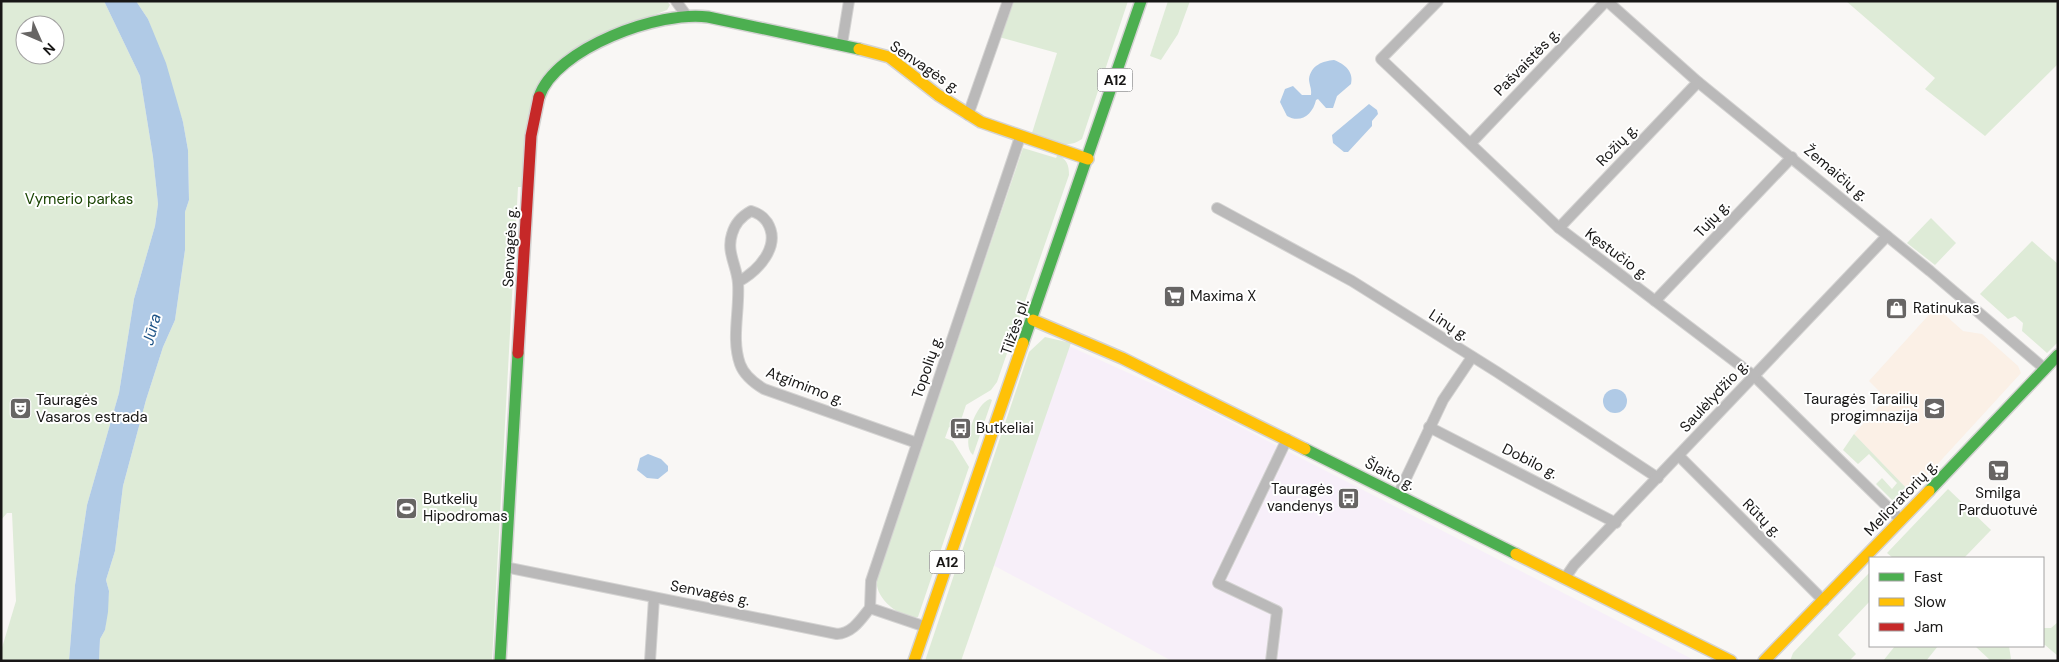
<svg xmlns="http://www.w3.org/2000/svg" width="2059" height="662" font-family="'DM Sans',sans-serif">
	<style>
		.industrial { fill: #f7eff9 }
		.education { fill: #fbf0e6 }
		.green { fill: #deebd7; fill-rule: evenodd }
		.water { fill: #b0cae6 }
		.lines { fill: none; stroke-linecap: round; stroke-linejoin: round }
		.street-casing { stroke: #d4d3d2; stroke-width: 12 }
		.fast-casing { stroke: #d4d3d2; stroke-width: 14 }
		.slow-casing { stroke: #d4d3d2; stroke-width: 14 }
		.jam-casing { stroke: #d4d3d2; stroke-width: 14 }
		.street { stroke: #bab9b9; stroke-width: 10 }
		.fast { stroke: #4caf50; stroke-width: 11 }
		.slow { stroke: #ffc107; stroke-width: 11 }
		.jam { stroke: #c62828; stroke-width: 11 }
		.labels { text-anchor: middle; stroke-width: 4; stroke-linejoin: round; paint-order: stroke }
		.shield { fill: #fff; stroke: #5d5d5c; stroke-width: 1 }
		.shield-label { font-size: 14px; font-weight: bold; fill: #181716 }
		.street-label { font-size: 15px; fill: #181716; stroke: #fff }
		.park-label { font-size: 15px; fill: #1a4403; stroke: #fff }
		.poi-label { font-size: 15px; fill: #181716; stroke: #fff; text-anchor: start }
		.water-label { font-size: 16px; font-style: italic; fill: #1e5487; stroke: #fff }
	</style>
	<rect width="100%" height="100%" fill="#f9f7f5"/>
	<!-- industrial -->
	<polygon class="industrial" points="1069,346 1186,399 1696,661 1172,661 993,565"/>
	<!-- education -->
	<polygon class="education" points="1936,307 1963,331 1982,334 2018,366 2021,373 1911,493 1854,434 1886,398 1869,381"/>
	<!-- green -->
	<g class="green">
		<path d="M1,1H104L140,76L153,157L158,204L155,226L134,299L119,393L87,505L75,585L69,661H1V651L16,601L12,513H7L1,520ZM25,25H55V55H25Z"/>
		<polygon points="136,1 667,1 670,5 667,10 610,32 547,74 521,187 518,187 492,661 99,661 100,639 105,630 109,591 106,580 115,551 123,486 146,400 163,347 175,320 185,250 185,212 189,200 188,150 183,122 148,19"/>
		<path d="M1012,1H1128L1082,139C1066,151 1049,139 1032,133L1057,53L999,37Z"/>
		<polygon points="1168,1 1190,1 1178,34 1161,60 1150,56"/>
		<polygon points="1846,1 2058,1 2058,64 1985,136 1925,89 1935,78"/>
		<path d="M1023,148L1056,158L1058,154C1067,160 1069,165 1069,175L997,382L991,390L966,405L958,429L949,427L945,438L953,441L969,467L918,617C900,619 873,597 877,578Z"/>
		<polygon points="1931,218 1956,243 1935,265 1907,243"/>
		<polygon points="2032,241 2058,264 2058,342 2047,353 2022,331 2023,323 2015,316 2008,319 1980,294"/>
		<polygon points="1045,337 1071,343 961,661 925,661 1029,352"/>
		<path d="M990,399L992,400L973,455C960,445 976,403 990,399Z"/>
		<polygon points="1854,434 1911,493 1897,505 1876,484 1882,478 1892,489 1897,483 1869,454 1858,464 1843,450"/>
		<polygon points="1948,489 1991,530 1964,558 1893,558 1887,553"/>
		<polygon points="1870,572 1870,601 1838,635 1856,654 1849,661 1790,661 1793,653"/>
		<polygon points="2058,622 2058,656 2045,645 2043,646 2042,646 2043,628 2051,628"/>
		<polygon points="1895,646 1938,646 1926,661 1883,661"/>
		<polygon points="1975,646 2009,646 2011,659 1991,661"/>
	</g>
	<!-- water -->
	<g class="water">
		<polygon points="104,1 136,1 148,19 166,63 183,122 188,150 189,200 185,212 185,250 175,320 163,347 146,400 123,486 115,551 106,580 109,591 108,612 105,630 100,639 99,661 69,661 75,585 87,505 119,393 134,299 155,226 158,204 153,157 140,76"/>
		<path d="M1334,60C1345,64 1354,72 1351,84L1337,96L1333,108H1326L1318,99L1316,100C1313,114 1301,124 1287,116L1280,102L1285,89L1293,86L1302,95H1311C1312,89 1309,84 1309,79C1311,65 1323,61 1334,60Z"/>
		<polygon points="1369,104 1377,110 1378,114 1372,121 1372,126 1348,152 1344,152 1333,143 1332,135"/>
		<circle cx="1615" cy="401" r="12"/>
		<polygon points="648,454 661,459 668,466 668,471 658,479 647,478 637,470 640,458"/>
	</g>
	<g class="lines">
		<defs>
			<g id="street">
				<polyline points="676,1 686,15"/>
				<polyline points="1438,1 1381,59 1559,228 1754,376 1901,520"/>
				<polyline points="1607,1 1698,82 1930,271 2045,369"/>
				<polyline points="842,44 849,1"/>
				<polyline points="968,115 1008,1"/>
				<polyline points="1471,143 1606,1"/>
				<polyline points="1217,208 1352,281 1497,372 1658,478"/>
				<polyline points="1559,228 1698,82"/>
				<path d="M738,282C758,271 782,246 767,222C763,216 758,213 751,211C742,216 735,223 732,234C726,252 737,266 738,283C740,310 731,338 740,364C744,375 754,383 764,389L917,443"/>
				<polyline points="1655,301 1792,157"/>
				<polyline points="1429,427 1616,523"/>
				<polyline points="1679,456 1824,601"/>
				<polyline points="1398,495 1443,400 1472,357"/>
				<path d="M505,567L837,634C853,633 861,619 870,608L926,627"/>
				<polyline points="1565,578 1574,565 1887,236"/>
				<polyline points="870,608 871,581 1020,137"/>
				<polyline points="650,661 654,598"/>
				<polyline points="1271,661 1277,611 1218,583 1287,439"/>
			</g>
			<g id="fast">
				<path d="M539,97C555,48 661,10 708,17L859,49"/>
				<polyline points="1023,343 1141,1"/>
				<polyline points="1305,449 1516,554"/>
				<polyline points="1929,491 2058,355"/>
				<polyline points="500,661 518,353"/>
			</g>
			<g id="slow">
				<polyline points="859,49 889,57 938,95 981,122 1088,159"/>
				<polyline points="1033,320 1122,358 1305,449"/>
				<polyline points="1516,554 1731,661"/>
				<polyline points="914,661 1023,343"/>
				<polyline points="1764,661 1929,491"/>
			</g>
			<polyline id="jam" points="518,353 531,136 539,97"/>
		</defs>
		<!-- street casing -->
		<use href="#street" class="street-casing"/>
		<!-- fast casing -->
		<use href="#fast" class="fast-casing"/>
		<!-- slow casing -->
		<use href="#slow" class="slow-casing"/>
		<!-- jam casing -->
		<use href="#jam" class="jam-casing"/>
		<!-- street -->
		<use href="#street" class="street"/>
		<!-- fast -->
		<use href="#fast" class="fast"/>
		<!-- slow -->
		<use href="#slow" class="slow"/>
		<!-- jam -->
		<use href="#jam" class="jam"/>
	</g>
	<!-- icons -->
	<defs>
		<symbol id="supermarket-square" viewBox="-11 -11 22 22"><rect x="-9" y="-9" width="18" height="18" rx="4" fill="#676564" stroke="#fff"/><path d="M-6-5.5h2.5l.6 2H6L4.5 2H-2.5L-4.4-4H-6ZM-1.5 3.2a1.3 1.3 0 1 0 .1 0ZM3 3.2a1.3 1.3 0 1 0 .1 0Z" fill="#fff"/></symbol>
		<symbol id="shop-square" viewBox="-11 -11 22 22"><rect x="-9" y="-9" width="18" height="18" rx="4" fill="#676564" stroke="#fff"/><path d="M-5-2.5h2.3a2.7 3.5 0 0 1 5.4 0H5L5.5 6h-11ZM-1.5-2.5h3a1.5 2.3 0 0 0-3 0Z" fill="#fff"/></symbol>
		<symbol id="school-square" viewBox="-11 -11 22 22"><rect x="-9" y="-9" width="18" height="18" rx="4" fill="#676564" stroke="#fff"/><path d="M0-5L7-2L0 1L-7-2ZM-4 1L0 2.5L4 1V4Q0 6-4 4Z" fill="#fff"/></symbol>
		<symbol id="theatre-square" viewBox="-11 -11 22 22"><rect x="-9" y="-9" width="18" height="18" rx="4" fill="#676564" stroke="#fff"/><path d="M-5-5.5Q0-4 5-5.5V0Q5 5 0 6Q-5 5-5 0ZM-3.3-2.5H-1v1.5H-3.3ZM1-2.5H3.3v1.5H1ZM-2.8 1Q0 5.5 2.8 1Z" fill="#fff"/></symbol>
		<symbol id="bus-square" viewBox="-11 -11 22 22"><rect x="-9" y="-9" width="18" height="18" rx="4" fill="#676564" stroke="#fff"/><path d="M-5-6H5V4H4V6H2V4H-2V6H-4V4H-5ZM-3.5-4V0h7V-4ZM-3.5 1.2v1.5H-2V1.2ZM2 1.2v1.5H3.5V1.2Z" fill="#fff"/></symbol>
		<symbol id="stadium-square" viewBox="-11 -11 22 22"><rect x="-9" y="-9" width="18" height="18" rx="4" fill="#676564" stroke="#fff"/><path d="M0-5a6.5 5 0 1 0 0 10a6.5 5 0 1 0 0-10ZM-3.5-1.8h7v3.6h-7Z" fill="#fff"/></symbol>
	</defs>
	<g fill-rule="evenodd">
		<use href="#supermarket-square" x="1162" y="284" width="25" height="25"/>
		<use href="#shop-square" x="1884" y="296" width="25" height="25"/>
		<use href="#school-square" x="1922" y="396" width="25" height="25"/>
		<use href="#theatre-square" x="8" y="396" width="25" height="25"/>
		<use href="#bus-square" x="948" y="416" width="25" height="25"/>
		<use href="#supermarket-square" x="1986" y="458" width="25" height="25"/>
		<use href="#bus-square" x="1336" y="486" width="25" height="25"/>
		<use href="#stadium-square" x="394" y="496" width="25" height="25"/>
	</g>
	<g class="labels">
		<!-- shield labels -->
		<g class="shield">
			<rect x="1097.5" y="68.5" width="35" height="23" rx="4"/>
			<rect x="929.5" y="550.5" width="35" height="23" rx="4"/>
		</g>
		<g class="shield-label">
			<text x="1115" y="85">A12</text>
			<text x="947" y="567">A12</text>
		</g>
		<!-- street labels -->
		<g class="street-label">
			<text transform="translate(1527 62) rotate(-46)" y="5">Pašvaistės g.</text>
			<text transform="translate(925 67) rotate(34)" y="5">Senvagės g.</text>
			<text transform="translate(1617 145) rotate(-46)" y="5">Rožių g.</text>
			<text transform="translate(1836 173) rotate(40)" y="5">Žemaičių g.</text>
			<text transform="translate(1712 219) rotate(-47)" y="5">Tujų g.</text>
			<text transform="translate(510 247) rotate(-87)" y="5">Senvagės g.</text>
			<text transform="translate(1617 254) rotate(37)" y="5">Kęstučio g.</text>
			<text transform="translate(1449 325) rotate(33)" y="5">Linų g.</text>
			<text transform="translate(1015 327) rotate(-71)" y="5">Tilžės pl.</text>
			<text transform="translate(927 367) rotate(-71)" y="5">Topolių g.</text>
			<text transform="translate(805 386) rotate(21)" y="5">Atgimimo g.</text>
			<text transform="translate(1714 396) rotate(-47)" y="5">Saulėlydžio g.</text>
			<text transform="translate(1530 461) rotate(27)" y="5">Dobilo g.</text>
			<text transform="translate(1390 474) rotate(27)" y="5">Šlaito g.</text>
			<text transform="translate(1901 498) rotate(-46)" y="5">Melioratorių g.</text>
			<text transform="translate(1762 518) rotate(45)" y="5">Rūtų g.</text>
			<text transform="translate(710 593) rotate(11)" y="5">Senvagės g.</text>
		</g>
		<!-- park labels -->
		<g class="park-label">
			<text x="79" y="204">Vymerio parkas</text>
		</g>
		<!-- poi labels -->
		<g class="poi-label">
			<text x="1190" y="301">Maxima X</text>
			<text x="1913" y="313">Ratinukas</text>
			<text x="1918" y="404" text-anchor="end">Tauragės Tarailių<tspan x="1918" dy="17">progimnazija</tspan></text>
			<text x="36" y="405">Tauragės<tspan x="36" dy="17">Vasaros estrada</tspan></text>
			<text x="976" y="433">Butkeliai</text>
			<text x="1333" y="494" text-anchor="end">Tauragės<tspan x="1333" dy="17">vandenys</tspan></text>
			<text x="1998" y="498" text-anchor="middle">Smilga<tspan x="1998" dy="17">Parduotuvė</tspan></text>
			<text x="423" y="504">Butkelių<tspan x="423" dy="17">Hipodromas</tspan></text>
		</g>
		<!-- water labels -->
		<g class="water-label">
			<text transform="translate(151 329) rotate(-75)" y="6">Jūra</text>
		</g>
	</g>
	<!-- border -->
	<rect width="2059" height="662" fill="none" stroke="#181716" stroke-width="5"/>
	<!-- legend -->
	<rect x="1869" y="557" width="175" height="90" fill="#ffffff" stroke="#a3a2a2"/>
	<rect x="1879" y="573" width="25" height="8" fill="#4caf50" stroke="#a3a2a2"/>
	<text x="1914" y="582" font-size="15" fill="#181716">Fast</text>
	<rect x="1879" y="598" width="25" height="8" fill="#ffc107" stroke="#a3a2a2"/>
	<text x="1914" y="607" font-size="15" fill="#181716">Slow</text>
	<rect x="1879" y="623" width="25" height="8" fill="#c62828" stroke="#a3a2a2"/>
	<text x="1914" y="632" font-size="15" fill="#181716">Jam</text>
	<!-- north arrow -->
	<g transform="translate(40 40) rotate(135)"><circle r="24" fill="#ffffff" stroke="#a3a2a2"/>
	<path d="M0-4L9 19L0 12L-9 19Z" fill="#676564"/>
	<text y="-8" font-size="14" font-weight="bold" text-anchor="middle" fill="#181716">N</text>
	</g>
</svg>
